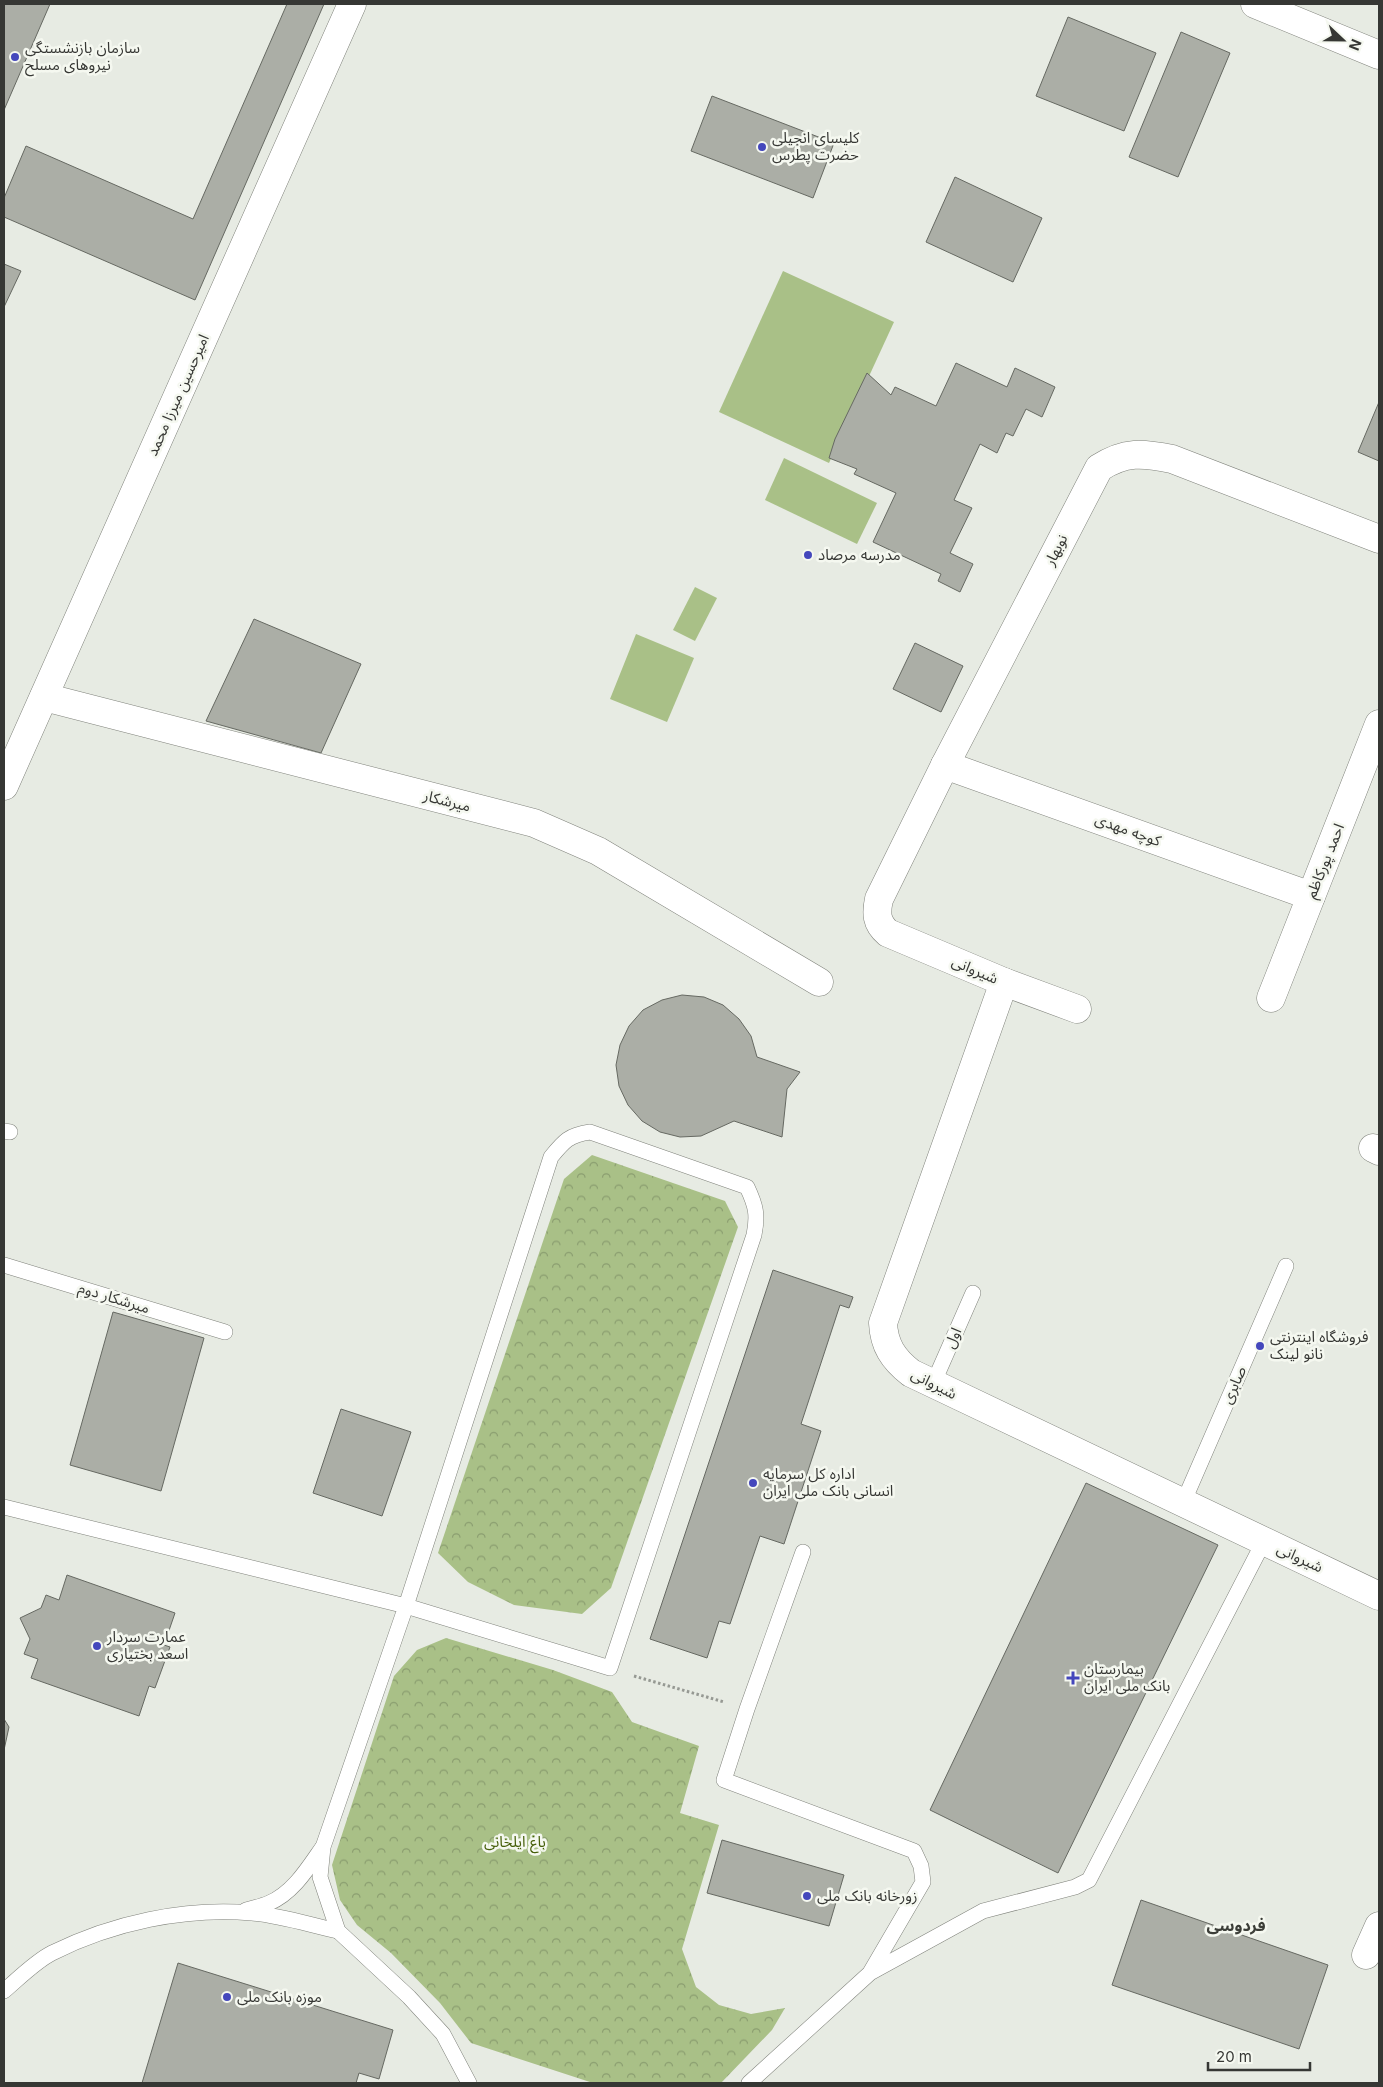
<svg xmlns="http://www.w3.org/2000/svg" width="1383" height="2087" font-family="Inter,'Noto Sans Arabic',sans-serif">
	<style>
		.park { fill: url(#park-crowns) }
		.pitch { fill: #a9c087 }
		.building { fill: #abaea6; stroke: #666962 }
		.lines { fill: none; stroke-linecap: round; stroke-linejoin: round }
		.lane-casing { stroke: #80837c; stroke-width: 16 }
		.street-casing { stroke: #80837c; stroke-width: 29 }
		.secondary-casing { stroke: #80837c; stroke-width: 29 }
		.path { stroke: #969993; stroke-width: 3; stroke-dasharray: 2.5 2.5; stroke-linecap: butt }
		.lane { stroke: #fff; stroke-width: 15 }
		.street { stroke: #fff; stroke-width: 28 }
		.secondary { stroke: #fff; stroke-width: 28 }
		.poi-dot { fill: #4447bc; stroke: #f5f8f0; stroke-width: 2 }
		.labels { text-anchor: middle; stroke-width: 5; stroke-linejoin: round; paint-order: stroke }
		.poi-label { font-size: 15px; fill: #363734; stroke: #f5f8f0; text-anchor: start }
		.street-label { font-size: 15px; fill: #363734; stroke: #f5f8f0 }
		.park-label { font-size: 15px; fill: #465f0a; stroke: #f5f8f0 }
		.neighbourhood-label { font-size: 16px; font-weight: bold; fill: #3c3e38; stroke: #f5f8f0 }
	</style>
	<defs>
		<pattern id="park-crowns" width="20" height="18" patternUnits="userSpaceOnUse" patternTransform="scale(1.25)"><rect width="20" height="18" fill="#a9c087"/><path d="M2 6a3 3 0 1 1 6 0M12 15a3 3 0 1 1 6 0" fill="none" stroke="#8a9d6f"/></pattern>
	</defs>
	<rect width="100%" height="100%" fill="#e7ebe3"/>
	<!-- park -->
	<g class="park">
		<polygon points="592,1155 725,1201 738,1227 611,1588 582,1614 514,1605 468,1582 438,1553 564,1179"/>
		<polygon points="446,1638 553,1670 612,1692 632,1722 699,1746 680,1813 719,1825 682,1949 696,1987 719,2005 751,2014 785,2008 772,2030 721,2083 593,2083 471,2043 440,2003 391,1953 357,1925 340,1900 332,1865 394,1676 417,1650"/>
	</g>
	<!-- pitch -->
	<g class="pitch">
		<polygon points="783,271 894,322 829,463 719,412"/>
		<polygon points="784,458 877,503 857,544 765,500"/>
		<polygon points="695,587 717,598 695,641 673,630"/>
		<polygon points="636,634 694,658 667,722 610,699"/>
	</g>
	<!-- building -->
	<g class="building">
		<polygon points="4,4 50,4 4,110"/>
		<polygon points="287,4 324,4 195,300 4,217 4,198 26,146 193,219"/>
		<polygon points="1068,17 1156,53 1124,131 1036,96"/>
		<polygon points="1181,32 1230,53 1178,177 1129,157"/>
		<polygon points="712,96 834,143 813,198 691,151"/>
		<polygon points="955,177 1042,218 1013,282 926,242"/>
		<polygon points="4,264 21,271 4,307"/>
		<polygon points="956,363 1007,387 1015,368 1055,387 1042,417 1026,409 1013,436 1006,433 997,453 980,444 954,500 972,508 950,553 973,564 960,592 938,581 941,574 873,542 896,493 854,474 857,469 829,458 835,439 867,373 891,395 895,387 936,406"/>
		<polygon points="1379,402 1379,461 1358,452"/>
		<polygon points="254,619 361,664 321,753 206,721"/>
		<polygon points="915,643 963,666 941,712 893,689"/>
		<polygon points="682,995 704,997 723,1005 739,1019 751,1036 757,1057 800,1072 787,1089 782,1137 734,1121 701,1136 680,1137 660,1132 642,1121 628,1105 619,1086 616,1065 620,1045 629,1026 643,1010 662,1000"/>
		<polygon points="773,1270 853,1297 849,1308 840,1305 801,1424 821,1431 784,1544 760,1536 730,1624 719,1621 707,1658 650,1639"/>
		<polygon points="113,1312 204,1338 161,1491 70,1465"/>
		<polygon points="341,1409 411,1432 382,1516 313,1493"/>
		<polygon points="1086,1483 1218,1545 1058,1873 930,1810"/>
		<polygon points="67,1575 175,1613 164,1645 170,1647 155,1688 149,1686 139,1716 31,1678 38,1659 24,1654 30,1639 20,1618 41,1608 46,1595 59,1600"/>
		<polygon points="4,1719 9,1727 4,1750"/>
		<polygon points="722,1840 844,1875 829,1926 707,1893"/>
		<polygon points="1141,1900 1328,1965 1299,2049 1112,1985"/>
		<polygon points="178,1963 393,2030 379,2079 359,2073 356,2083 142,2083"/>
	</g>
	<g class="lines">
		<defs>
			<g id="lane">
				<polyline points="4,1131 10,1132"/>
				<polyline points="4,1265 225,1332"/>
				<polyline points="933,1384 973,1293"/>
				<polyline points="1183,1503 1286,1266"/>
				<path d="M4,1507L406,1606L551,1157C564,1141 569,1135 590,1132L747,1187C756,1206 758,1215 754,1235L610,1668L406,1606L323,1847L320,1877L338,1931L409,1997L443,2034L469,2083"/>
				<polyline points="803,1552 747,1709 724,1780 914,1851 921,1866 923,1882 871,1971"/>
				<path d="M246,1910C254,1908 262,1906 269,1903C293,1893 308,1868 322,1848"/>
				<path d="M4,1991C18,1979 36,1961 52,1953C112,1923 185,1907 252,1913C280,1915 310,1925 338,1931"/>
				<polyline points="749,2083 870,1973 983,1911 1075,1887 1089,1880 1264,1541"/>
			</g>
			<g id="street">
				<path d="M1379,539L1172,459C1143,453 1125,451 1099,468L945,765L879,899C876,913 876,923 888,933L1004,982L883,1323C884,1345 893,1359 911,1373L1379,1596"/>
				<polyline points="44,697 534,823 598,851 819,982"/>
				<polyline points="945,765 1311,896"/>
				<polyline points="4,786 352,4"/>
				<polyline points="1004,982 1077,1009"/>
				<polyline points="1271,998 1379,724"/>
				<polyline points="1373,1148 1379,1151"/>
				<polyline points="1366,1955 1379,1926"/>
			</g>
			<polyline id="secondary" points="1255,4 1379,55"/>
		</defs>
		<!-- lane casing -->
		<use href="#lane" class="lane-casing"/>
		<!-- street casing -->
		<use href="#street" class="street-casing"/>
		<!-- secondary casing -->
		<use href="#secondary" class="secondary-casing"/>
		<!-- path -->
		<polyline class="path" points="634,1676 724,1702"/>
		<!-- lane -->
		<use href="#lane" class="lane"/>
		<!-- street -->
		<use href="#street" class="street"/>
		<!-- secondary -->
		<use href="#secondary" class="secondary"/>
	</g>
	<!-- markers -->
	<g class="poi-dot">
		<circle cx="15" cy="57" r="5"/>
		<circle cx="762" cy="147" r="5"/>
		<circle cx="808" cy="555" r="5"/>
		<circle cx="1260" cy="1346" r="5"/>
		<circle cx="753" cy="1483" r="5"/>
		<circle cx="97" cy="1646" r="5"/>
		<path d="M1070.5 1670.5h5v5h5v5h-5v5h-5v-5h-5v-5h5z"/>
		<circle cx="807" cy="1896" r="5"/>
		<circle cx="227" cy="1997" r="5"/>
	</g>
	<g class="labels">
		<!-- poi labels -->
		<g class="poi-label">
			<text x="25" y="53">سازمان بازنشستگی<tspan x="25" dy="17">نیروهای مسلح</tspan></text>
			<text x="772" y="143">کلیسای انجیلی<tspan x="772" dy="17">حضرت پطرس</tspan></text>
			<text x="818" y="560">مدرسه مرصاد</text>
			<text x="1270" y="1342">فروشگاه اینترنتی<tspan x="1270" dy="17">نانو لینک</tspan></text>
			<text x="763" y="1479">اداره کل سرمایه<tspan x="763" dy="17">انسانی بانک ملی ایران</tspan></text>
			<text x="107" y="1642">عمارت سردار<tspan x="107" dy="17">اسعد بختیاری</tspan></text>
			<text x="1084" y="1674">بیمارستان<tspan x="1084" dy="17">بانک ملی ایران</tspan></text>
			<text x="817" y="1901">زورخانه بانک ملی</text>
			<text x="237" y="2002">موزه بانک ملی</text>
		</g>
		<!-- street labels -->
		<g class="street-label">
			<text transform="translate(178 395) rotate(-66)" y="5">امیرحسین میرزا محمد</text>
			<text transform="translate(1056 550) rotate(-63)" y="5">نوبهار</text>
			<text transform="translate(447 801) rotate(14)" y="5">میرشکار</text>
			<text transform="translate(1128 830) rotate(20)" y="5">کوچه مهدی</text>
			<text transform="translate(1325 861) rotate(-68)" y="5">احمد پورکاظم</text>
			<text transform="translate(975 970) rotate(23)" y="5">شیروانی</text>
			<text transform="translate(114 1298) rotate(17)" y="5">میرشکار دوم</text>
			<text transform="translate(953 1338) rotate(-66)" y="5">اول</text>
			<text transform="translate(934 1384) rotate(27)" y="5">شیروانی</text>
			<text transform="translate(1234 1385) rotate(-66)" y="5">صابری</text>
			<text transform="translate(1300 1558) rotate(25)" y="5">شیروانی</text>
		</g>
		<!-- park labels -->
		<g class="park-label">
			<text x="515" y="1847">باغ ایلخانی</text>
		</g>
		<!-- neighbourhood labels -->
		<g class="neighbourhood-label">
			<text x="1236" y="1931">فردوسی</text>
		</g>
	</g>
	<!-- border -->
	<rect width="1383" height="2087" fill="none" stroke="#363734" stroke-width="10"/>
	<!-- north arrow -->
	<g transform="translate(1343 40) rotate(112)" stroke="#f5f8f0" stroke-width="4" paint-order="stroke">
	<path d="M0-4L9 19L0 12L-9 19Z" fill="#363734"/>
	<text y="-8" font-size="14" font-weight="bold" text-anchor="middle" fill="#363734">N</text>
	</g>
	<!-- scale -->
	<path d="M1208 2062v8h102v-8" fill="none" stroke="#363734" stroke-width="2.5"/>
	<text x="1216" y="2062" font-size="15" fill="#363734" stroke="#f5f8f0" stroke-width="4" paint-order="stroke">20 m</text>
</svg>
